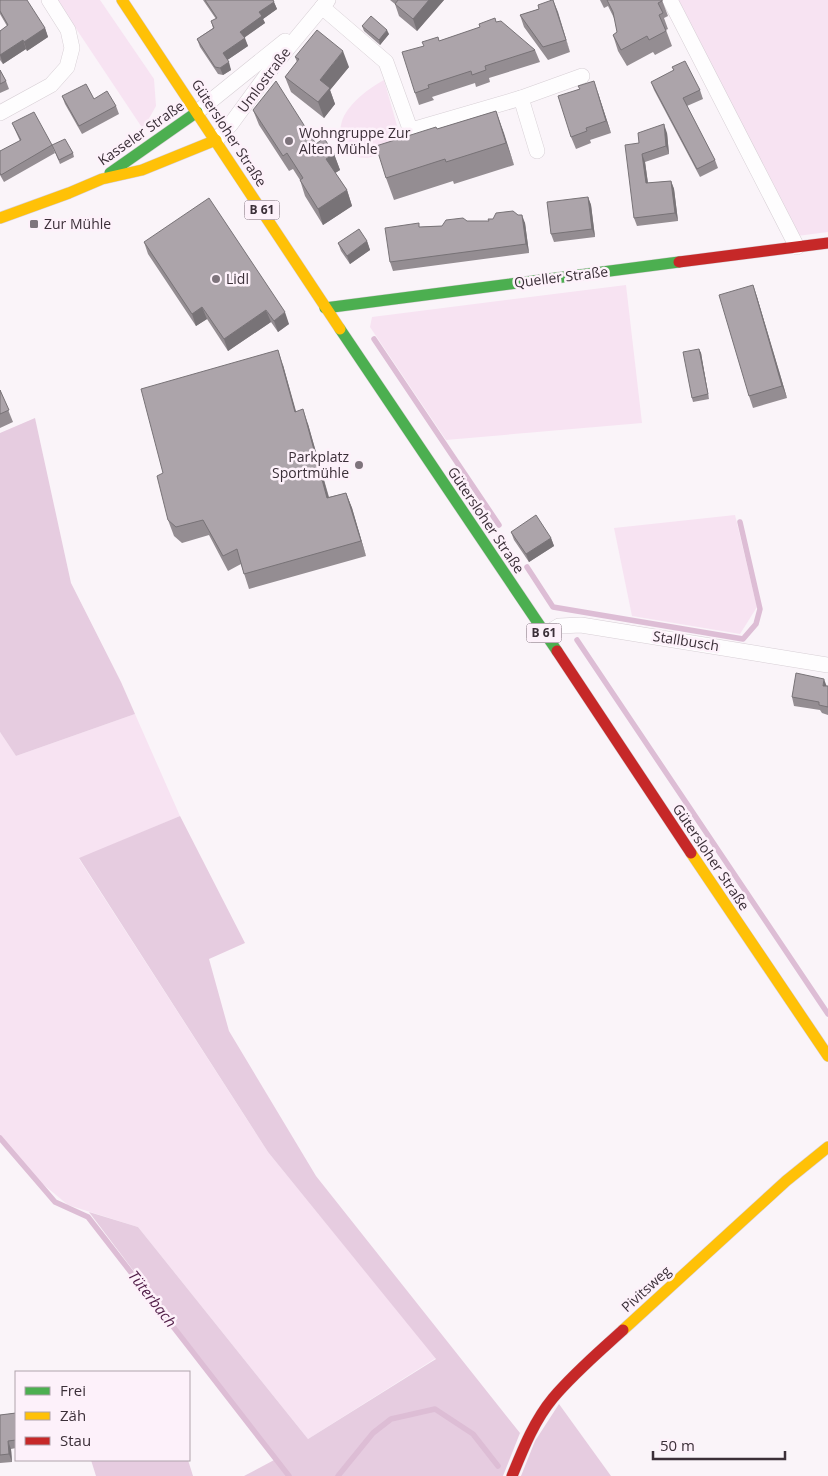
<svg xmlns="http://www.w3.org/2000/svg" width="828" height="1476" font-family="'Open Sans',sans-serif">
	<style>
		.green { fill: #f7e3f2 }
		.forest { fill: #e6cce0 }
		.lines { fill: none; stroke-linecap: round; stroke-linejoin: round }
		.stream { stroke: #ddbdd5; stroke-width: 5.5 }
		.street-casing { stroke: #d7cfd5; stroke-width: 16 }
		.fast-casing { stroke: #d7cfd5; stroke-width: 12 }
		.slow-casing { stroke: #d7cfd5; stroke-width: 12 }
		.jam-casing { stroke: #d7cfd5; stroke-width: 12 }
		.street { stroke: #fefdfe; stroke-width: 15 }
		.fast { stroke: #4caf50; stroke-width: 11 }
		.slow { stroke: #ffc107; stroke-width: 11 }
		.jam { stroke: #c62828; stroke-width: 11 }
		.wall { fill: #948d92 }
		.shaded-wall { fill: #787377 }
		.building { fill: #aca4aa; stroke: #787377 }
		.poi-dot { fill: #7e747c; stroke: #fdf1fa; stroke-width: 2 }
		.labels { text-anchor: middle; stroke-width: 5; stroke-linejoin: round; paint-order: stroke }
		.shield { fill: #fdf1fa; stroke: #756972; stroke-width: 1 }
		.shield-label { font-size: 12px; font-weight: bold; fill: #3b2f38 }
		.street-label { font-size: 14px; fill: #3b2f38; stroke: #fdf1fa }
		.poi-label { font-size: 14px; fill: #3b2f38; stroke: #fdf1fa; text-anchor: start }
		.water-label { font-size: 15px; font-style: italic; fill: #4f1c46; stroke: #fdf1fa }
	</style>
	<rect width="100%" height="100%" fill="#faf4f9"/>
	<!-- green -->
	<g class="green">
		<polygon points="57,0 100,0 154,79 156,106 143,129"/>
		<polygon points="678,0 828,0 828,232 797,236"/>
		<path d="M384,80L402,143C393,147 381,155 371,157C346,163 334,136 344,116C352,101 369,88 384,80Z"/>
		<polygon points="626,285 642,423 446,440 370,327 372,317"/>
		<polygon points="735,515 757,607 740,634 632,616 614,528"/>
		<polygon points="135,714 180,816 79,859 268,1152 436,1358 308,1439 138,1227 68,1205 32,1175 0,1140 0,732 16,756"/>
	</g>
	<!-- forest -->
	<g class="forest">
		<polygon points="35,418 71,583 121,682 135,714 16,756 0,732 0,433"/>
		<polygon points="180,816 245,943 209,959 229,1031 316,1176 520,1433 503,1476 244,1476 276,1459 89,1212 138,1227 308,1439 436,1359 268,1152 79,858"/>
		<polygon points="559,1404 611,1476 521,1476 535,1441"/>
		<polygon points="91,1460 188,1460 193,1476 96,1476"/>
	</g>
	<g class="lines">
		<!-- stream -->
		<g class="stream">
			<polyline points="374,339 499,525"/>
			<polyline points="527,567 553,607 743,639 756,624 760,609 740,522"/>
			<polyline points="577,640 828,1014"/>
			<polyline points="0,1138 55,1202 88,1217 289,1476"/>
			<polyline points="338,1476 373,1433 391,1419 435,1409 473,1434 498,1466"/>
		</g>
		<defs>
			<g id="street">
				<polyline points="670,0 797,247"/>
				<polyline points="322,7 386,62 409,126 415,129 521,98 582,76"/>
				<polyline points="521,98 537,151"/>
				<polyline points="197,112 285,41"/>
				<polyline points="0,113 51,85 67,67 72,48 68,30 49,0"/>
				<polyline points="216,140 231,124 274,65 328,0"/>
				<polyline points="546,634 559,626 581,625 828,665"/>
			</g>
			<g id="fast">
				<polyline points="110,173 197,112"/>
				<polyline points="325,308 679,262"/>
				<polyline points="340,329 557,651"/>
			</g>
			<g id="slow">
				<polyline points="122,0 340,329"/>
				<polyline points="0,218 69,193 102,179 142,170 216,140"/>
				<polyline points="691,853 828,1056"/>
				<polyline points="623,1330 786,1181 828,1147"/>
			</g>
			<g id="jam">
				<polyline points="679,262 828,243"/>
				<polyline points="557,651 691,853"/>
				<path d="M512,1476C523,1449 534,1421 553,1398C574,1373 599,1352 623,1330"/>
			</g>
		</defs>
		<!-- street casing -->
		<use href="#street" class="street-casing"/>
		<!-- fast casing -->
		<use href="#fast" class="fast-casing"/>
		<!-- slow casing -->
		<use href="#slow" class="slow-casing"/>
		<!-- jam casing -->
		<use href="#jam" class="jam-casing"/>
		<!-- street -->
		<use href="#street" class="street"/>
		<!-- fast -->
		<use href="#fast" class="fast"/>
		<!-- slow -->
		<use href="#slow" class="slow"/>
		<!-- jam -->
		<use href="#jam" class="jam"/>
	</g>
	<!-- wall -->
	<g class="wall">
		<polygon points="0,0 45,28 48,37 27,51 26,49 3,64 0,60 0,31 7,26 0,14"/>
		<polygon points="203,0 273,0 277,9 263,19 265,23 244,38 248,46 227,60 231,70 223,75 218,74 200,47 197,39 213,28 211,21 216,19"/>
		<polygon points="390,0 444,0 417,31 399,16 395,4"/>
		<polygon points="553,0 570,52 548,60 524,27 520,15 539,9"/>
		<polygon points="600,0 662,0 668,16 664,18 668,29 666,30 672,46 655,55 653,52 627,66 618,51 613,35 617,32 615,20 608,6 604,8"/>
		<polygon points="496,22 535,50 540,62 489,78 490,82 476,87 475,83 432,97 434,100 419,105 415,93 424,46"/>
		<polygon points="362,26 389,34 380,45 364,31"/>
		<polygon points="295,57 349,67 330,90 335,104 324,118 291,92 285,77 297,62"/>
		<polygon points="672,67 700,90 703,99 687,106 715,160 718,168 700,177 654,90 651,82 674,71"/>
		<polygon points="0,70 6,81 9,89 0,93"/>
		<polygon points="598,93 611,133 590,140 591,143 576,149 571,137"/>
		<polygon points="62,96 94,99 116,106 119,114 82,134 65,104"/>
		<polygon points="253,110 334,154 340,170 335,173 347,190 352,206 323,225 305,196 300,180 293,169 289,171 259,125"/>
		<polygon points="496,111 514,165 454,184 453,181 394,200 386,178 437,129"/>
		<polygon points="12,123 52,145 55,153 4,182 0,175 0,151 20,141 15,130"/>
		<polygon points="667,133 669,154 645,162 648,183 671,181 674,189 678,221 637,226 634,218 639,143"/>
		<polygon points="52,145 73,153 74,157 60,164"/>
		<polygon points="588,197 591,205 595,237 554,242 551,234"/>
		<polygon points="518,215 525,223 529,253 393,271 390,262 420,227 442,226 467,221 489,221"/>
		<polygon points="367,241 370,250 350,264 341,251 338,243"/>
		<polygon points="144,242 289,324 278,332 271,322 228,351 207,319 196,326 148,254"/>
		<polygon points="753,285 757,297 787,398 753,408 749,396"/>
		<polygon points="699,349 701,353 709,399 693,402 692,398"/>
		<polygon points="283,365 296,411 308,424 329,497 346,493 352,508 366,556 249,589 241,564 228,571 209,535 182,543 174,536 168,520 163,473"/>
		<polygon points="0,390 13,422 0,428"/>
		<polygon points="511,532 551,538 554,546 529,562 514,540"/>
		<polygon points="827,686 828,686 828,715 822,713 820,710 794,706 792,697"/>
		<polygon points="16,1413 16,1448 11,1449 12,1462 0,1463 0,1415"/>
	</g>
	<!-- shaded-wall -->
	<g class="shaded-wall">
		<polygon points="429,0 444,0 417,31 413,19"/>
		<polygon points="553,0 558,12 570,52 566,40"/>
		<polygon points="274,2 277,9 263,19 265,23 242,39 240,32 259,12"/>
		<polygon points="45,28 48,37 27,51 24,42"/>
		<polygon points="387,30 389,34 380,45 379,40"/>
		<polygon points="245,38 248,46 226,61 223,53"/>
		<polygon points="23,40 26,49 3,64 0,55"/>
		<polygon points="343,51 349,67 330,90 335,104 324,118 318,102 320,80"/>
		<polygon points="229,62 231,70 223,75 220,68"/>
		<polygon points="594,81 598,93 611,133 606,121"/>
		<polygon points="496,111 504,133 514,165 506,143"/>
		<polygon points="664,124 667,133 669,154 666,146"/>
		<polygon points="334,154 340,170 332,175 326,159"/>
		<polygon points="642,154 645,162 649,191 646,183"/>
		<polygon points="671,181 674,189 678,221 675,213"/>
		<polygon points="347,190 352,206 323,225 318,209"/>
		<polygon points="588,197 591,205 595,237 592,229"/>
		<polygon points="522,215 525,223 529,253 526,244"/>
		<polygon points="367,241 370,250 350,264 347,256"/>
		<polygon points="753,285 757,297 787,398 782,386"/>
		<polygon points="202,307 207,319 196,326 192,314"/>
		<polygon points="266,310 271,322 228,351 224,339"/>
		<polygon points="285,312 289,324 278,332 274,321"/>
		<polygon points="699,349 701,353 709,399"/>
		<polygon points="278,350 283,365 300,427 295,412"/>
		<polygon points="303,409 308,424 333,513 327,498"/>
		<polygon points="346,493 352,508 366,556 361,541"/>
		<polygon points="551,538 554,546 529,562 526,554"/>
		<polygon points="824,679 827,687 823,686"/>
		<polygon points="8,1441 11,1449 12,1462 9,1454"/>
	</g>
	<!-- building -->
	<g class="building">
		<polygon points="0,0 27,0 45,28 24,42 23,40 0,55 0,31 8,25 0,11"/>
		<polygon points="205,0 273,0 274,2 259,12 262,16 240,32 245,38 223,53 229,62 220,68 215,67 197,39 214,28 211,21 217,18"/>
		<polygon points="398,0 429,0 413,19 395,4"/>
		<polygon points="552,0 553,0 566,40 543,47 520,15 539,9 538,5"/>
		<polygon points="607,0 662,0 662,1 658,3 663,13 659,15 666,31 649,40 647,36 621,50 613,35 617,32 613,12"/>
		<polygon points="371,16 387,30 379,40 362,26"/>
		<polygon points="495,18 496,22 501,21 535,50 485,66 486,70 472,75 471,71 428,85 429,88 415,93 402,52 424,46 422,42 438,37 439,41 480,27 479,24"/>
		<polygon points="317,30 343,51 320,80 330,88 318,102 285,77 299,59 295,57"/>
		<polygon points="685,61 700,90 683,98 715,160 697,169 651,82 674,70 672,67"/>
		<polygon points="0,70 6,81 0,84"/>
		<polygon points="276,81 316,144 324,138 334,154 326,159 347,190 318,209 300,180 303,178 287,153 283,156 253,110"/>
		<polygon points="594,81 606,121 586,128 587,131 571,137 558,96 580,89 578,86"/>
		<polygon points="86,84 94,99 107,91 116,106 79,126 62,96"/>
		<polygon points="496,111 506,143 446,162 445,159 386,178 376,146 436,127 437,129"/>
		<polygon points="34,112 52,145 1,175 0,173 0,151 21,140 12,123"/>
		<polygon points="664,124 666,146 642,154 646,183 671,181 675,213 634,218 625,145 639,143 638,133"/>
		<polygon points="65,139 73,153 59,160 52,145"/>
		<polygon points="588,197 592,229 551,234 547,202"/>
		<polygon points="209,198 285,312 274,321 266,310 224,339 202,307 192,314 144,242"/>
		<polygon points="513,211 518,215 522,215 526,244 390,262 385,228 419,223 419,227 442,226 446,220 463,218 467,221 489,221 488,219 493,219 496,213"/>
		<polygon points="359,229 367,241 347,256 338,243"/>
		<polygon points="753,285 782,386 749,396 719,295"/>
		<polygon points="699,349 708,394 692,398 683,352"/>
		<polygon points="278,350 295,412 303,409 327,498 346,493 361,541 244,574 237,549 223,556 203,520 176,527 168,520 157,476 163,473 141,389"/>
		<polygon points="0,390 9,410 0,414"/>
		<polygon points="536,515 551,538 526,554 511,532"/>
		<polygon points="796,673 824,679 823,686 828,686 828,707 819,705 819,702 792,697"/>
		<polygon points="16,1413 16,1440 8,1441 9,1454 0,1455 0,1415"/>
	</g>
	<!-- markers -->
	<g class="poi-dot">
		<circle cx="289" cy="141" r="5"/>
		<rect x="29" y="219" width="10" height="10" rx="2.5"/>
		<circle cx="216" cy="279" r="5"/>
		<circle cx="359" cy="465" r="5"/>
	</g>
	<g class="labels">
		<!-- shield labels -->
		<g class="shield">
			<rect x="244.5" y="200.5" width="35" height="19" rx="4"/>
			<rect x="526.5" y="623.5" width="35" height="19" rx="4"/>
		</g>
		<g class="shield-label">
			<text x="262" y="214">B 61</text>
			<text x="544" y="637">B 61</text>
		</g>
		<!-- street labels -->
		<g class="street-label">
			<text transform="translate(264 80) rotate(-53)" y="5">Umlostraße</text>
			<text transform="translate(141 133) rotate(-35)" y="5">Kasseler Straße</text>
			<text transform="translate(229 133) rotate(57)" y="5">Gütersloher Straße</text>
			<text transform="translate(561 277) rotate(-7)" y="5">Queller Straße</text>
			<text transform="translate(486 520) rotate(56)" y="5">Gütersloher Straße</text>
			<text transform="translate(686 641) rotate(9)" y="5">Stallbusch</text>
			<text transform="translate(711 857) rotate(56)" y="5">Gütersloher Straße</text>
			<text transform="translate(646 1289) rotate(-42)" y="5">Pivitsweg</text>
		</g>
		<!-- poi labels -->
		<g class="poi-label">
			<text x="299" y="138">Wohngruppe Zur<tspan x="299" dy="16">Alten Mühle</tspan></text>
			<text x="44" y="229">Zur Mühle</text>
			<text x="226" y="284">Lidl</text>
			<text x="349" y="462" text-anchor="end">Parkplatz<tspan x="349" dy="16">Sportmühle</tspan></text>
		</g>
		<!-- water labels -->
		<g class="water-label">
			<text transform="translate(152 1299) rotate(52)" y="5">Tüterbach</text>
		</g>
	</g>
	<!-- legend -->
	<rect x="15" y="1371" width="175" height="90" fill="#fdf1fa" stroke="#afa3ac"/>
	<rect x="25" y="1387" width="25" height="8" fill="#4caf50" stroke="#afa3ac"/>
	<text x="60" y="1396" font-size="15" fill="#3b2f38">Frei</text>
	<rect x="25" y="1412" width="25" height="8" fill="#ffc107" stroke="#afa3ac"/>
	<text x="60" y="1421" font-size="15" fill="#3b2f38">Zäh</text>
	<rect x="25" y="1437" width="25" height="8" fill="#c62828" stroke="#afa3ac"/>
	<text x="60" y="1446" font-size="15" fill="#3b2f38">Stau</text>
	<!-- scale -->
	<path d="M653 1451v8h132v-8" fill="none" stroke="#3b2f38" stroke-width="2.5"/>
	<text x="660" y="1451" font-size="15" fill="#3b2f38" stroke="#fdf1fa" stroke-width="4" paint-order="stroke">50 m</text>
</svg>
